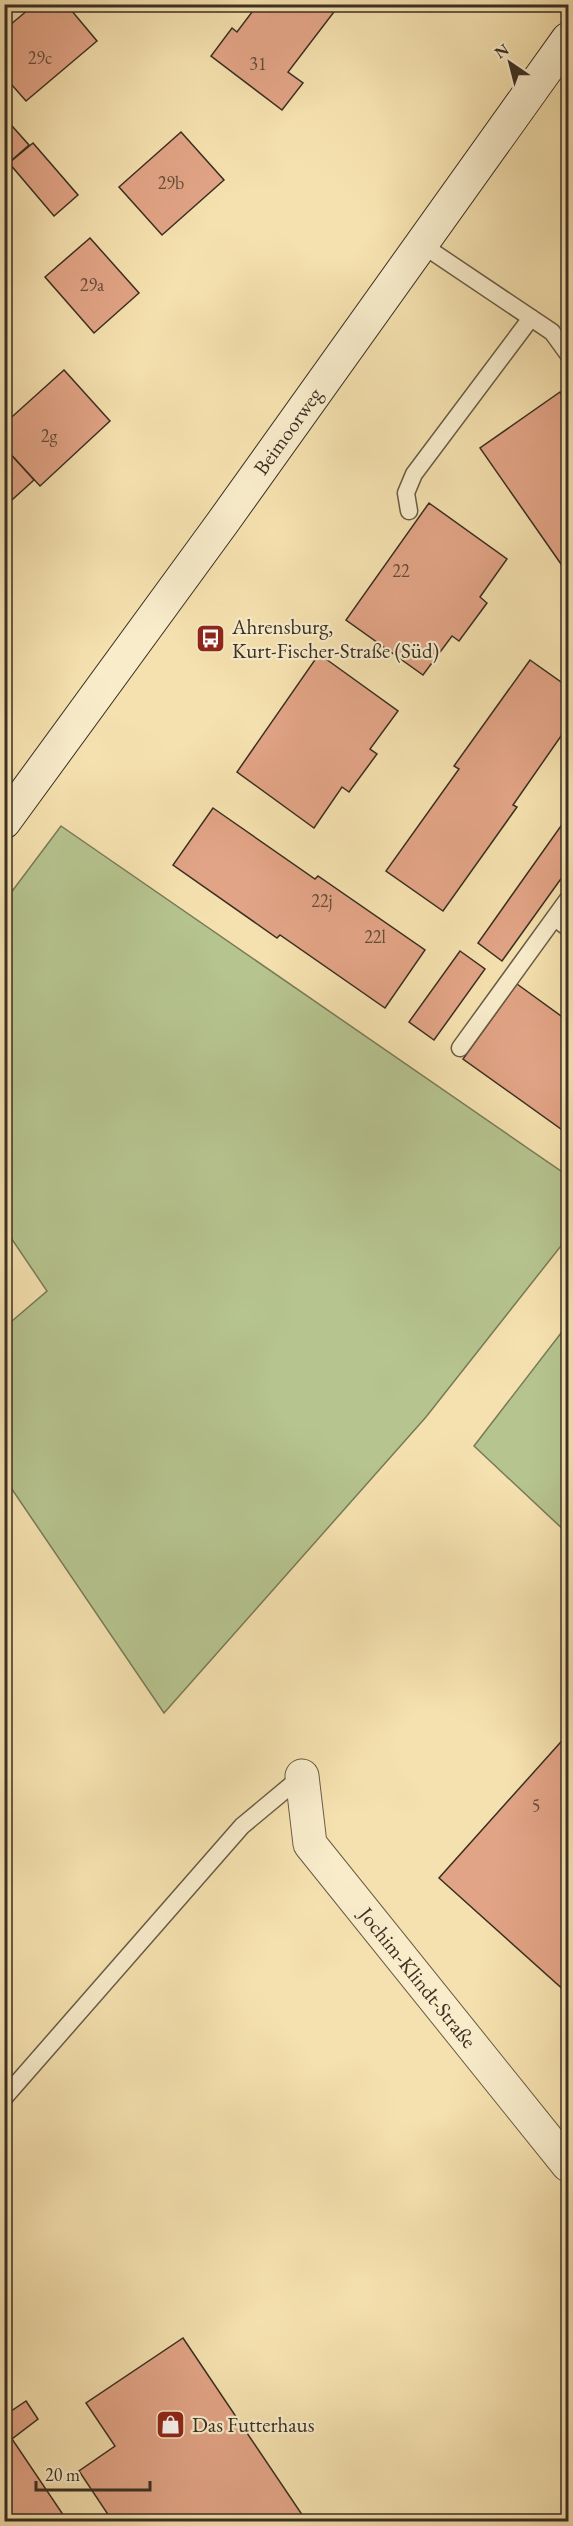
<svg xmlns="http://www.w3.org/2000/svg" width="573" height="2526" font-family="'EB Garamond',serif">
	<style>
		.green { fill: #b6c48f; stroke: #787a58; stroke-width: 1.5 }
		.building { fill: #e2a486; stroke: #3a2f22; stroke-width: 1.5 }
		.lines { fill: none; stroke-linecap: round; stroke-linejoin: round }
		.service-casing { stroke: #695c45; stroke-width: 19 }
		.minor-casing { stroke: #695c45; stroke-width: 35 }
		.secondary-casing { stroke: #3a2f22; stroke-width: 35 }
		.service { stroke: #f8eccb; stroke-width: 16 }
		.minor { stroke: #f8eccb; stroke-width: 33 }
		.secondary { stroke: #f8eccb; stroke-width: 33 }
		.labels { text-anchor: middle; stroke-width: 4.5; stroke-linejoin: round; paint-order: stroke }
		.number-label { font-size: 18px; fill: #644c3b }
		.street-label { font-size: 21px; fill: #3a2f22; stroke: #f8eccb }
		.poi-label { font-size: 21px; fill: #3a2f22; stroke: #f8eccb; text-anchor: start }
	</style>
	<rect width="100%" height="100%" fill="#f5e1af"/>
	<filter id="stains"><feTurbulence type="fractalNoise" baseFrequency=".00333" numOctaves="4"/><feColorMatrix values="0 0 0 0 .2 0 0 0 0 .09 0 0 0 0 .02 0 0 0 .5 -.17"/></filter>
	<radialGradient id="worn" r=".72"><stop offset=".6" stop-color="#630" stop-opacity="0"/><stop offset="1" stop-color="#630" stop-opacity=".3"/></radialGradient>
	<!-- green -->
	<g class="green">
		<polygon points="61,826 568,1176 568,1237 426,1417 164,1713 5,1479 5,1327 47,1291 5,1229 4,902"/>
		<polygon points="568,1324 568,1534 474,1446"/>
	</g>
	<!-- building -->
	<g class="building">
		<polygon points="35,4 66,4 97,41 26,101 4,76 4,30"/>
		<polygon points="258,4 340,4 288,72 303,83 282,110 211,56 232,28 237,32"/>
		<polygon points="4,117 29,145 4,167"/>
		<polygon points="181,132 224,180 162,235 119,187"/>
		<polygon points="33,143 78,195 54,216 9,163"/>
		<polygon points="90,238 139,293 94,333 45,277"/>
		<polygon points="64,370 110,421 40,486 4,447 4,424"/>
		<polygon points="560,392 568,404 568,574 480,448"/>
		<polygon points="4,447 34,480 4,507"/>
		<polygon points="429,503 507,559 480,597 487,603 459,641 452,636 423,675 346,620"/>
		<polygon points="319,654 398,711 370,749 377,754 349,792 342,787 314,828 237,772"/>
		<polygon points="530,660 568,687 568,726 513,805 517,807 443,911 386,871 459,769 454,766"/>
		<polygon points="213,808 315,879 318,876 425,950 385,1008 280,935 277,938 173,865"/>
		<polygon points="568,816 568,869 502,961 478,943"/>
		<polygon points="460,951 485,969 434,1040 409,1022"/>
		<polygon points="517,984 568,1021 568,1134 463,1059"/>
		<polygon points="568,1734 568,1988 566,1992 439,1878"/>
		<polygon points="183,2338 307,2522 113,2522 79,2471 115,2446 86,2403"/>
		<polygon points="26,2401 38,2419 12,2439 68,2522 4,2522 4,2416"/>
	</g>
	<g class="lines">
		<defs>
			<g id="service">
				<polyline points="421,244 552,332 568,354"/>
				<polyline points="409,511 406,493 414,474 531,318"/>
				<polyline points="555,918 568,928"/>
				<polyline points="460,1048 568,899"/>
				<polyline points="4,2098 242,1826 302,1776"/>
			</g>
			<g id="minor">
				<path id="s1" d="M302,1776L310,1844L568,2165"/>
			</g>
			<g id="secondary">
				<path id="s2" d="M4,822L223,522L568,39"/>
			</g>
		</defs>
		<!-- service casing -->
		<use href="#service" class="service-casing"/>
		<!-- minor casing -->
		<use href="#minor" class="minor-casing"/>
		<!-- secondary casing -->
		<use href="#secondary" class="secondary-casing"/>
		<!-- service -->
		<use href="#service" class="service"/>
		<!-- minor -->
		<use href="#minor" class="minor"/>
		<!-- secondary -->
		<use href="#secondary" class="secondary"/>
	</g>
	<!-- icons -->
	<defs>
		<symbol id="bus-square" viewBox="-11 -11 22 22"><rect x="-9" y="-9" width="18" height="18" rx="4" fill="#8f2418" stroke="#f8eccb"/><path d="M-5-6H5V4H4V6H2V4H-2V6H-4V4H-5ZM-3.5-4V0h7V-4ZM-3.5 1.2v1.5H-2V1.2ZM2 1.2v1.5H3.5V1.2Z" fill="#fff"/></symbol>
		<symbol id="shop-square" viewBox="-11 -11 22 22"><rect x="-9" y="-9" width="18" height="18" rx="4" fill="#8f2418" stroke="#f8eccb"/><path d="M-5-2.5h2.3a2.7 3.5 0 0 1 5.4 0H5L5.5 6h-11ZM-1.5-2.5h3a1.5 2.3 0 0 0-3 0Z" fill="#fff"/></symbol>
	</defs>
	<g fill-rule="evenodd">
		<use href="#bus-square" x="194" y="622" width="33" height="33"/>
		<use href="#shop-square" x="154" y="2408" width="33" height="33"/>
	</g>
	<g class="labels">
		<!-- number labels -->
		<g class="number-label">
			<text x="40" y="64">29c</text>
			<text x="258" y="70">31</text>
			<text x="171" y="189">29b</text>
			<text x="92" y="291">29a</text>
			<text x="49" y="442">2g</text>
			<text x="401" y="577">22</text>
			<text x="322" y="907">22j</text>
			<text x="375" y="943">22l</text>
			<text x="536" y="1812">5</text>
		</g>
		<!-- street labels -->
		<g class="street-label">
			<text dy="7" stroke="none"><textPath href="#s2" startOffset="483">Beimoorweg</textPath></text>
			<text dy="7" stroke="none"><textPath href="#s1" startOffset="240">Jochim-Klindt-Straße</textPath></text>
		</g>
		<!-- poi labels -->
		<g class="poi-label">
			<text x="232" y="634">Ahrensburg,<tspan x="232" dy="24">Kurt-Fischer-Straße (Süd)</tspan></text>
			<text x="192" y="2432">Das Futterhaus</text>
		</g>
	</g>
	<!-- margin -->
	<rect width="573" height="2526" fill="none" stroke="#f5e1af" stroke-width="24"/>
	<rect x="6" y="6" width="561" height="2514" fill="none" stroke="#3a2f22" stroke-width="3"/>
	<rect x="12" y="12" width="549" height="2502" fill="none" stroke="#3a2f22" stroke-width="1.5"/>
	<!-- north arrow -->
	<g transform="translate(510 63) rotate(325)" stroke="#f8eccb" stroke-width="4.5" paint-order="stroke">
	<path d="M0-4.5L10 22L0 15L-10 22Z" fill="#3a2f22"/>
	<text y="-9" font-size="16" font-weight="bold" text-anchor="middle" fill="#3a2f22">N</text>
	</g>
	<!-- scale -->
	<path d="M36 2481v9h114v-9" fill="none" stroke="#3a2f22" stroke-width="3"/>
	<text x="45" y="2481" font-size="18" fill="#3a2f22" stroke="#f8eccb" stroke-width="4.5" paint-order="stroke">20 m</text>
	<rect width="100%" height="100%" filter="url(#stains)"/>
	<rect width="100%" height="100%" fill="url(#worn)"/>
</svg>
